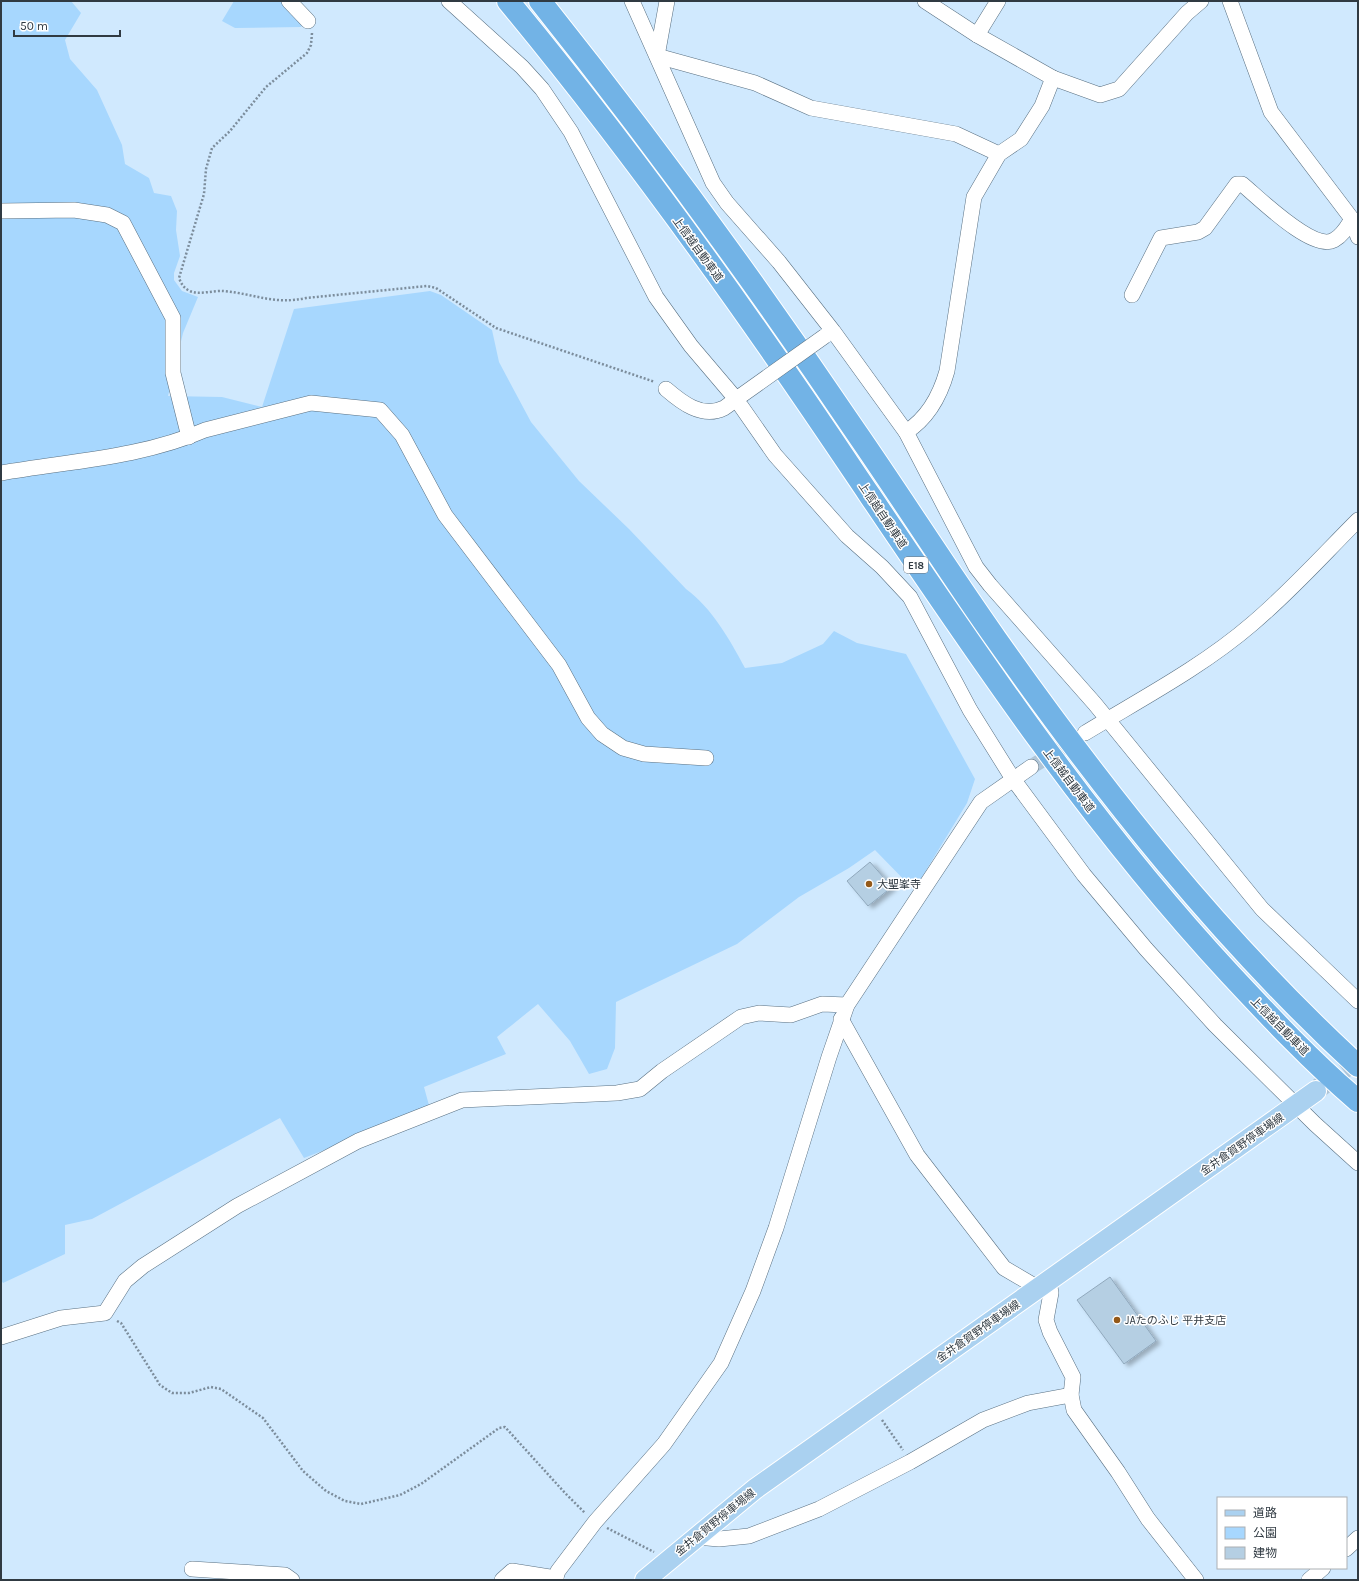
<svg xmlns="http://www.w3.org/2000/svg" width="1359" height="1581" font-family="Karla,'Noto Sans JP',sans-serif">
	<style>
		.green { fill: #a7d7fe }
		.building { fill: #b5cfe3; stroke: #90a8bc; filter: url(#shadow) }
		.lines { fill: none; stroke-linecap: round; stroke-linejoin: round }
		.minor-tunnel { stroke: #b0c6d8; stroke-width: 15; stroke-dasharray: 15 8; stroke-linecap: butt }
		.major-tunnel { stroke: #b0c6d8; stroke-width: 20; stroke-dasharray: 20 10; stroke-linecap: butt }
		.minor-casing { stroke: #597082; stroke-width: 16 }
		.major-casing { stroke: #fff; stroke-width: 22 }
		.highway-casing { stroke: #fff; stroke-width: 24 }
		.path { stroke: #7c8d9c; stroke-width: 2.5; stroke-dasharray: 2 2; stroke-linecap: butt }
		.minor { stroke: #fff; stroke-width: 15 }
		.major { stroke: #aad1f0; stroke-width: 20 }
		.highway { stroke: #72b3e6; stroke-width: 22 }
		.minor-bridge-casing { stroke: #597082; stroke-width: 16; stroke-linecap: butt }
		.minor-bridge { stroke: #fff; stroke-width: 15 }
		.poi-dot { fill: #945918; stroke: #fff; stroke-width: 1.5 }
		.labels { text-anchor: middle; stroke-width: 3; stroke-linejoin: round; paint-order: stroke }
		.shield { fill: #fff; stroke: #6e757b; stroke-width: 1 }
		.shield-label { font-size: 10px; font-weight: bold; fill: #303a42 }
		.street-label { font-size: 11px; fill: #303a42; stroke: #fff }
		.poi-label { font-size: 11px; fill: #303a42; stroke: #fff; text-anchor: start }
	</style>
	<defs>
		<filter id="shadow"><feDropShadow dx="4.5" dy="2.5" stdDeviation="2" flood-color="#0004"/></filter>
	</defs>
	<rect width="100%" height="100%" fill="#d0e9fe"/>
	<!-- green -->
	<g class="green">
		<path d="M1,1H71L81,13L65,40L70,59L97,90L122,145L125,164L149,178L154,193L171,196L177,211L176,230L180,256L174,273V280L182,291L198,297L183,333L168,396L222,397L262,407L294,309L430,291L441,295L492,330L499,362L531,422L579,481L629,529L686,589C712,608 730,640 745,668L782,663L823,644L834,631L857,643L906,654L975,779L967,803L914,890L875,850L849,868L799,897L737,944L616,1002L615,1048L607,1069L589,1074L570,1041L538,1004L497,1037L506,1054L424,1087L430,1109L304,1158L280,1118L92,1219L65,1225V1254L3,1283L1,1280Z"/>
		<polygon points="234,1 284,1 304,22 301,27 235,28 222,21"/>
	</g>
	<!-- building -->
	<g class="building">
		<polygon points="870,862 892,887 868,906 847,881"/>
		<polygon points="1110,1277 1156,1341 1124,1364 1077,1300"/>
	</g>
	<g class="lines">
		<!-- minor-tunnel -->
		<polyline class="minor-tunnel" points="1031,767 1078,738"/>
		<!-- major-tunnel -->
		<polyline class="major-tunnel" points="1319,1088 1358,1058"/>
		<defs>
			<g id="minor">
				<polyline points="289,1 308,21"/>
				<polyline points="449,1 522,67 542,89 571,132 656,297 691,346 736,399 775,455 847,536 882,567 910,597 970,710 1013,779 1084,875 1146,949 1215,1025 1315,1124 1358,1163"/>
				<polyline points="632,1 713,183 727,203 779,262 833,331 906,432 976,567 990,585 1095,704 1262,909 1358,1001"/>
				<polyline points="925,1 977,35 1053,78"/>
				<polyline points="1230,1 1271,112 1352,219 1358,237"/>
				<polyline points="977,35 998,1"/>
				<polyline points="657,56 755,83 811,108 956,134 999,154"/>
				<polyline points="657,56 667,1"/>
				<polyline points="1,211 74,210 107,215 123,223 173,318 173,373 189,437"/>
				<path d="M1132,295L1161,238L1198,232L1205,228L1237,184H1242C1259,198 1313,252 1334,240C1343,235 1347,227 1352,219"/>
				<path d="M666,389C681,402 702,419 724,408C730,404 736,399 742,395"/>
				<path d="M906,432C928,418 940,396 947,371L974,197L999,154L1021,139L1042,106L1053,78L1100,95L1119,89L1187,13L1201,1"/>
				<path d="M1,473C69,461 141,458 205,430L311,403L380,410L402,435L445,515L559,665L588,718L602,734L623,748L644,754L706,758"/>
				<path d="M1085,733C1141,699 1202,667 1252,624C1290,592 1323,555 1358,520"/>
				<polyline points="841,1019 917,1155 1004,1268 1038,1288"/>
				<polyline points="1049,1281 1051,1293 1046,1320 1050,1332 1073,1377 1071,1395 1074,1410 1118,1472 1148,1519 1196,1580"/>
				<polyline points="1,1337 61,1318 105,1313 125,1281 143,1266 237,1206 358,1141 462,1100 617,1093 640,1089 662,1071 741,1017 759,1013 791,1015 822,1004 847,1005"/>
				<polyline points="696,1537 719,1539 749,1536 819,1509 910,1462 983,1420 1028,1403 1071,1395"/>
				<polyline points="1346,1549 1358,1538"/>
				<polyline points="192,1569 285,1575 292,1580"/>
				<polyline points="502,1580 512,1571 556,1578"/>
				<polyline points="555,1580 558,1571 595,1522 664,1444 721,1363 753,1291 776,1228 829,1057 847,1005 981,802 1031,767"/>
				<polyline points="1309,1580 1323,1568"/>
			</g>
			<polyline id="major" points="645,1580 755,1489 1316,1091"/>
			<g id="highway">
				<path d="M508,1C633,152 747,312 856,475C972,647 1087,820 1229,973C1270,1017 1312,1062 1358,1101"/>
				<path d="M540,1C651,140 756,284 856,432C903,500 948,571 996,639C1104,792 1220,939 1358,1066"/>
			</g>
		</defs>
		<!-- minor casing -->
		<use href="#minor" class="minor-casing"/>
		<!-- major casing -->
		<use href="#major" class="major-casing"/>
		<!-- highway casing -->
		<use href="#highway" class="highway-casing"/>
		<!-- path -->
		<g class="path">
			<path d="M312,33L311,45L307,53L266,87L230,131L212,148L206,169L204,194L179,278C181,283 183,287 188,290C198,296 213,290 224,291C255,294 274,305 306,298L427,286L436,288L496,328L655,382"/>
			<polyline points="117,1321 121,1323 160,1385 172,1393 189,1393 211,1387 221,1389 263,1418 303,1471 326,1491 345,1501 361,1504 400,1495 421,1484 499,1428 505,1427 565,1493 585,1513"/>
			<polyline points="882,1420 903,1450"/>
			<polyline points="607,1528 654,1552"/>
		</g>
		<!-- minor -->
		<use href="#minor" class="minor"/>
		<!-- major -->
		<use href="#major" class="major"/>
		<!-- highway -->
		<use href="#highway" class="highway"/>
		<defs>
			<polyline id="minor-bridge" points="742,395 825,336"/>
		</defs>
		<!-- minor-bridge casing -->
		<use href="#minor-bridge" class="minor-bridge-casing"/>
		<!-- minor-bridge -->
		<use href="#minor-bridge" class="minor-bridge"/>
	</g>
	<!-- markers -->
	<g class="poi-dot">
		<circle cx="869" cy="884" r="4"/>
		<circle cx="1117" cy="1320" r="4"/>
	</g>
	<g class="labels">
		<!-- shield labels -->
		<rect class="shield" x="904" y="557" width="24" height="16" rx="3"/>
		<g class="shield-label">
			<text x="916" y="569">E18</text>
		</g>
		<!-- street labels -->
		<g class="street-label">
			<text transform="translate(698 249) rotate(54)" y="4">上信越自動車道</text>
			<text transform="translate(883 515) rotate(56)" y="4">上信越自動車道</text>
			<text transform="translate(1069 780) rotate(53)" y="4">上信越自動車道</text>
			<text transform="translate(1280 1026) rotate(45)" y="4">上信越自動車道</text>
			<text transform="translate(1242 1144) rotate(-35)" y="4">金井倉賀野停車場線</text>
			<text transform="translate(978 1331) rotate(-35)" y="4">金井倉賀野停車場線</text>
			<text transform="translate(715 1522) rotate(-39)" y="4">金井倉賀野停車場線</text>
		</g>
		<!-- poi labels -->
		<g class="poi-label">
			<text x="877" y="888">大聖峯寺</text>
			<text x="1125" y="1324">JAたのふじ 平井支店</text>
		</g>
	</g>
	<!-- border -->
	<rect width="1359" height="1581" fill="none" stroke="#303a42" stroke-width="4"/>
	<!-- legend -->
	<rect x="1217" y="1497" width="130" height="72" fill="#ffffff" stroke="#acb0b3"/>
	<rect x="1225" y="1510" width="20" height="6" fill="#aad1f0" stroke="#acb0b3"/>
	<text x="1253" y="1517" font-size="12" fill="#303a42">道路</text>
	<rect x="1225" y="1527" width="20" height="12" fill="#a7d7fe" stroke="#acb0b3"/>
	<text x="1253" y="1537" font-size="12" fill="#303a42">公園</text>
	<rect x="1225" y="1547" width="20" height="12" fill="#b5cfe3" stroke="#acb0b3"/>
	<text x="1253" y="1557" font-size="12" fill="#303a42">建物</text>
	<!-- scale -->
	<path d="M14 30v6h106v-6" fill="none" stroke="#303a42" stroke-width="2"/>
	<text x="20" y="30" font-size="12" fill="#303a42" stroke="#ffffff" stroke-width="3" paint-order="stroke">50 m</text>
</svg>
